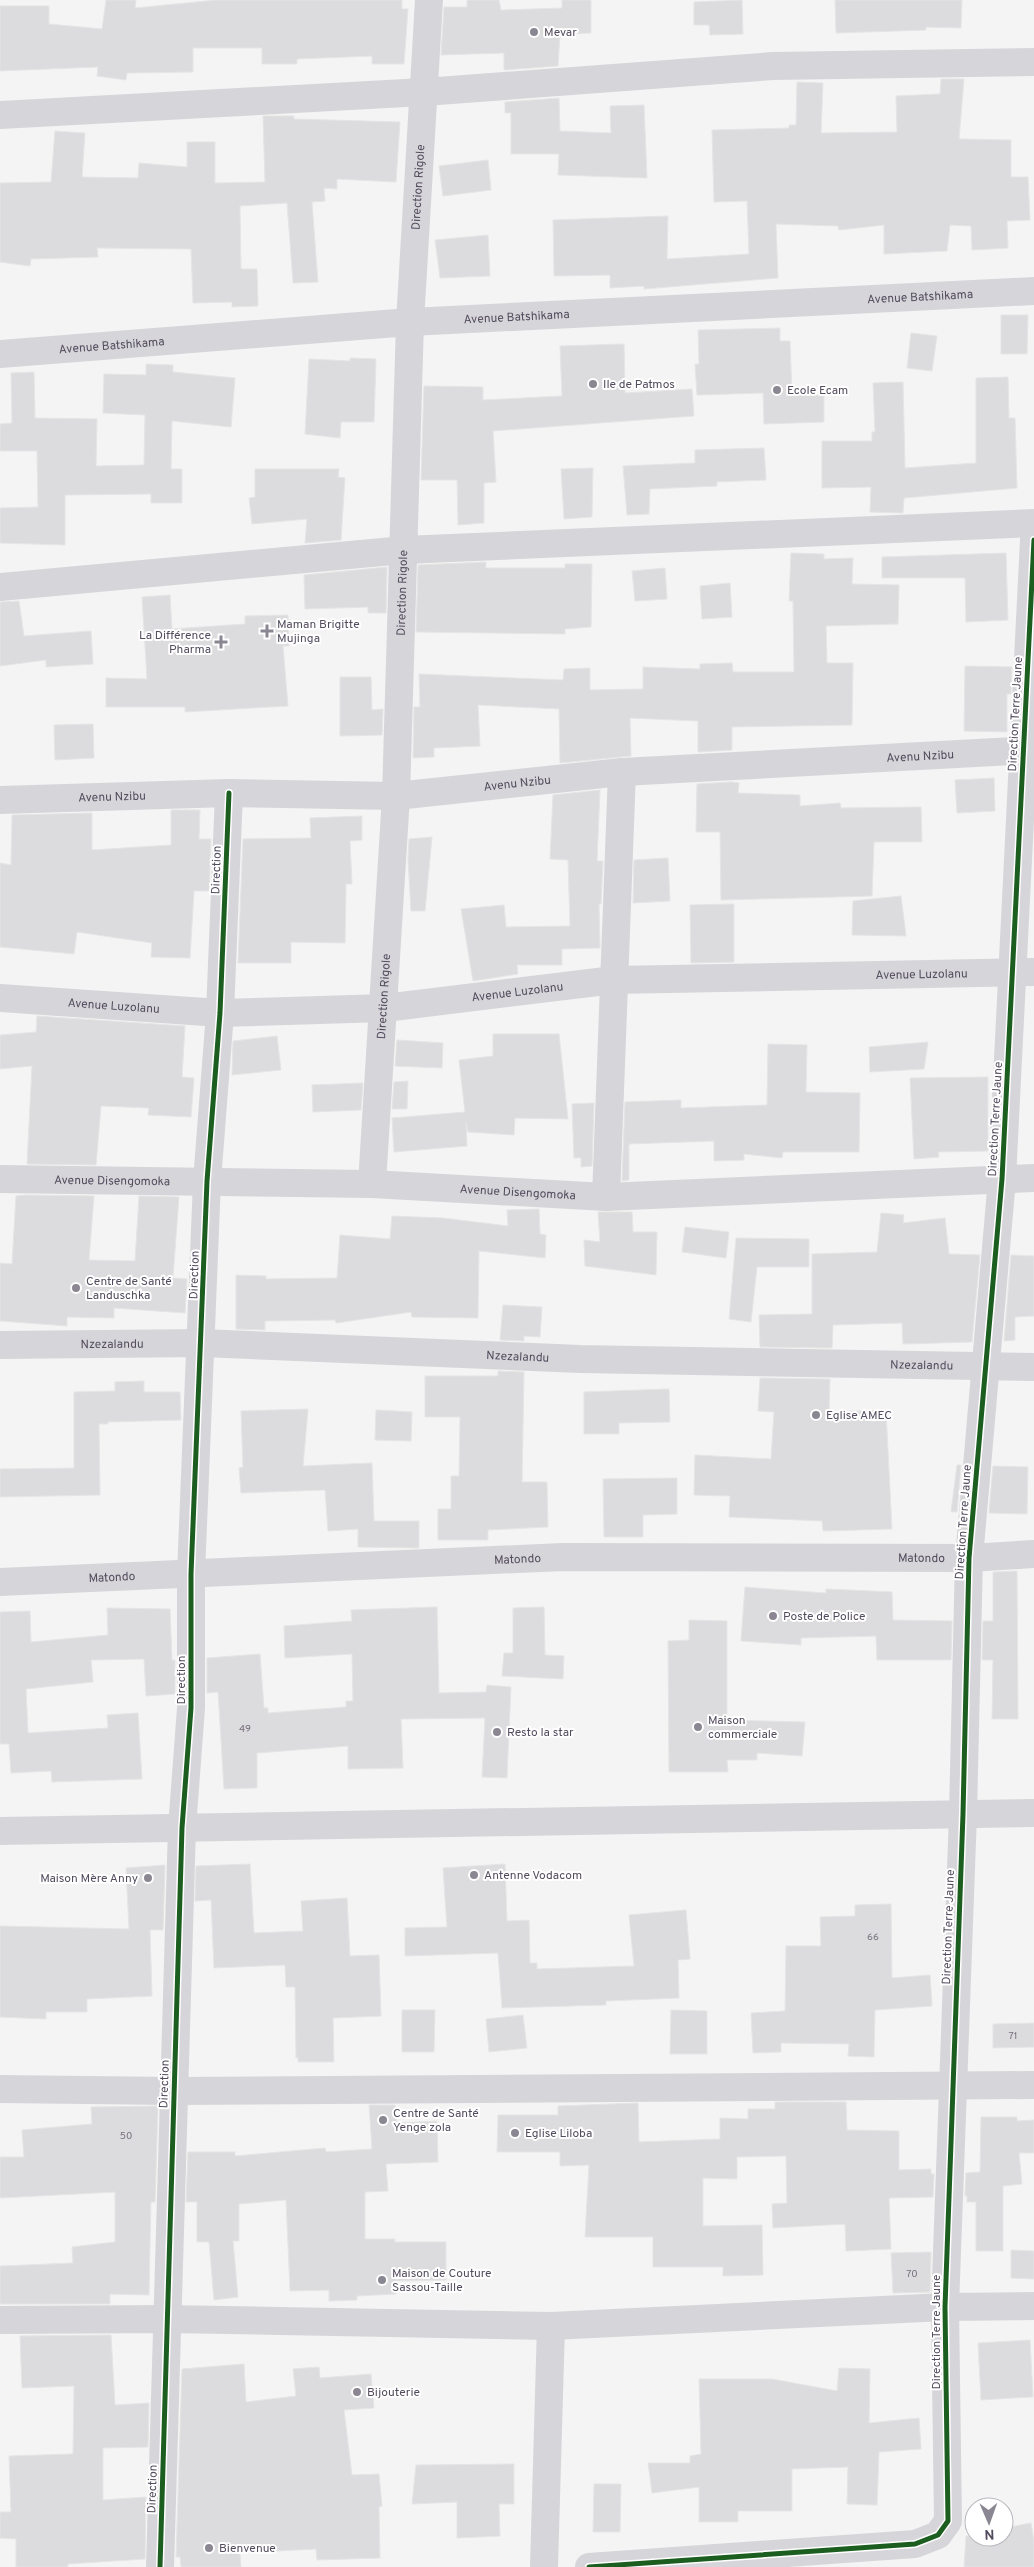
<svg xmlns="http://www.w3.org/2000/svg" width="1034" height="2567" font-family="Overpass,sans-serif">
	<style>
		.building { fill: #dcdbdd; stroke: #e6e5e6 }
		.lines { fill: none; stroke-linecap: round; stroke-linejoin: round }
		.minor { stroke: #d6d5d9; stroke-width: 28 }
		.cycleway-casing { stroke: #fff; stroke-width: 8 }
		.cycleway { stroke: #1b5e20; stroke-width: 5 }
		.poi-dot { fill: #8b8792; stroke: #fff; stroke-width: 2 }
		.labels { text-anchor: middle; stroke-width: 4; stroke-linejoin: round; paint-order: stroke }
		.number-label { font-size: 10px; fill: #77717f }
		.poi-label { font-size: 12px; fill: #534c5e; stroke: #fff; text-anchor: start }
		.street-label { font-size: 12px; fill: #534c5e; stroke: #fff }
	</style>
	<rect width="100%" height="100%" fill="#f4f4f4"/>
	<!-- building -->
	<g class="building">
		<polygon points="106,0 136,0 135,8 216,0 402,0 402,9 408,9 404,64 372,64 372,56 297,59 297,64 262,64 262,48 193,48 193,72 127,73 126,80 97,76 98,67 0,71 0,6 49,6 49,24 102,29"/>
		<polygon points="467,0 499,0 501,10 562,8 562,0 591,0 591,33 560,34 558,66 504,70 504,53 441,55 444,7 467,7"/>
		<polygon points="742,0 743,34 710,35 709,25 694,25 694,2"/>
		<polygon points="835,0 962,0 961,28 926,27 926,30 836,33"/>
		<polygon points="941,79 964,79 959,139 1011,140 1011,177 1028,177 1030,220 1007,221 1008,248 972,250 971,226 950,225 947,251 884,254 884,225 839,230 838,226 776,224 778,278 644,289 644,286 610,288 610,275 554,276 553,220 668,216 667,259 749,254 747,201 714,202 712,130 789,128 789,125 796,125 797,82 823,83 821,133 897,132 896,96 940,94"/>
		<polygon points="559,98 560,131 611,133 610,106 644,105 647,178 558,175 559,154 511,154 511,113 505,113 505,102"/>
		<polygon points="263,116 294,116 294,119 400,122 396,182 337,179 337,189 324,188 325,201 312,202 318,282 293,283 287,203 240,206 241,269 257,269 258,306 232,307 232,302 193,303 191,249 97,248 98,257 31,259 30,266 0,262 0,183 51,182 55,131 85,133 82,177 138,178 139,163 187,167 187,142 215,142 215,183 265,182"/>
		<polygon points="488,160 491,190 443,196 439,166"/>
		<polygon points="488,235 490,276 440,278 435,240"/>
		<polygon points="1001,315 1028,315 1027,354 1001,354"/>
		<polygon points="780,328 780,341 790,341 792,395 824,395 824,422 764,424 763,393 697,395 695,364 699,364 698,330"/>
		<polygon points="911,333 937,336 932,371 907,368"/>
		<polygon points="624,344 625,393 692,389 694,416 493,431 496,482 484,483 484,523 458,525 457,480 421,480 424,386 483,387 483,400 562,396 560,346"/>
		<polygon points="350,358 376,359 374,422 341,422 340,438 305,434 309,359 350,361"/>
		<polygon points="146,364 173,365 173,372 235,378 231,427 172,421 171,469 182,469 182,503 151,503 151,494 65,495 65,545 0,543 0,508 38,507 37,451 0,451 0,424 12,423 11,373 34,372 35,418 97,419 96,466 144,465 145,415 103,413 104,374 146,375"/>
		<polygon points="1008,377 1009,418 1015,418 1017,488 904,498 903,513 870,512 871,487 822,488 822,441 872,441 872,432 875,432 873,383 903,382 905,468 976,463 976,378"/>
		<polygon points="764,448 766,480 717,482 717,486 650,489 649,514 627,515 623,466 695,463 695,450"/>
		<polygon points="593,468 592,517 564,519 561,469"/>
		<polygon points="255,469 339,469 338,477 345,478 341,540 305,543 307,519 252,524 249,498 255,497"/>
		<polygon points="791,553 824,554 824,559 853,558 852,584 899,585 898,624 826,626 827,663 853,663 852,725 732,727 732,750 698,752 698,721 630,718 631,756 560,763 559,709 478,705 480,746 434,748 434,757 413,758 414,707 420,707 419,674 563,680 564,669 590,668 590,690 643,689 643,667 700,669 700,664 732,663 733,672 794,672 793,601 789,601"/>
		<polygon points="1006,553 1008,620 966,622 965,578 882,578 882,557"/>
		<polygon points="486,562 486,568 565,568 565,564 592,564 591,627 565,629 565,634 416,632 418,565"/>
		<polygon points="387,567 386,613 368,613 368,607 305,609 304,575"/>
		<polygon points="665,568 667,599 635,601 632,571"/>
		<polygon points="730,583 732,617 702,619 700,586"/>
		<polygon points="170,595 172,629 245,624 245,616 288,615 289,646 283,646 288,706 185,712 185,707 106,707 106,678 147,679 142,597"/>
		<polygon points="19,601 24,636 91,631 93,664 46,667 46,660 0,666 0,602"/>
		<polygon points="965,666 1012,667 1011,694 1007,694 1007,732 964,731"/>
		<polygon points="340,677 371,677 372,710 383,709 382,735 340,736"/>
		<polygon points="93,724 94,758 55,760 54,725"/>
		<polygon points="994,778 995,811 957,813 955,780"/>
		<polygon points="732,782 739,783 738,793 800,795 800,806 840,803 841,808 921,807 922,842 874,842 872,896 721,900 720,832 696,832 697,784"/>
		<polygon points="600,790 597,861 603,861 601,904 599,904 600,948 562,949 562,965 517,965 518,974 473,981 461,909 504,905 506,927 570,926 568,860 550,859 553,795"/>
		<polygon points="171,810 200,810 199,839 211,839 209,891 194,891 190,958 151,957 152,943 77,932 74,954 0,947 0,863 11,865 12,815 92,813 92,850 171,845"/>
		<polygon points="362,816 362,840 350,841 352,884 346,884 345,943 291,942 291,963 238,963 243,839 311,838 310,818"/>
		<polygon points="432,837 425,911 411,911 408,859 409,839"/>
		<polygon points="668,858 670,901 633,903 634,860"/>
		<polygon points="901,896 906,936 852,935 853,901"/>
		<polygon points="734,904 734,962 691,963 690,905"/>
		<polygon points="37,1016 185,1026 182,1077 194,1078 191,1117 148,1115 149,1108 101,1106 96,1165 27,1164 32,1066 0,1069 0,1035 36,1032"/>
		<polygon points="493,1034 559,1034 568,1119 515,1118 514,1135 468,1132 466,1122 467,1146 394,1152 392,1118 465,1112 459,1060 493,1056"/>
		<polygon points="277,1036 281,1070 232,1075 233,1041"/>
		<polygon points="397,1040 443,1043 442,1068 395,1066"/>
		<polygon points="928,1042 924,1069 870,1072 869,1047"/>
		<polygon points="768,1044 807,1045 806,1092 860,1093 859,1152 783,1152 782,1158 744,1154 744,1160 714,1161 714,1141 629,1144 629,1180 622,1181 625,1102 681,1100 681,1108 767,1105"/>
		<polygon points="988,1077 988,1151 938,1152 939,1157 914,1159 910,1078"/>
		<polygon points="408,1081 407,1109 392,1109 394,1082"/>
		<polygon points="363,1083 361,1110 313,1112 312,1085"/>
		<polygon points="594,1103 592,1166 581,1167 581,1158 574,1158 572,1104"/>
		<polygon points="26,1195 94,1196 89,1260 135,1261 139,1196 179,1197 173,1278 187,1279 185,1313 114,1308 114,1318 67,1317 67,1326 0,1321 0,1263 12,1264 16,1196"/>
		<polygon points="539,1209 540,1234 546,1235 545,1258 479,1251 478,1318 412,1317 411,1312 336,1323 335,1320 265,1321 265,1330 236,1329 236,1275 266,1276 266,1279 337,1278 340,1235 390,1239 392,1216 443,1218 508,1226 507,1210"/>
		<polygon points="598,1212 632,1212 633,1232 657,1232 656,1275 585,1266 584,1240 600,1242"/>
		<polygon points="881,1213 904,1215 903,1223 945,1218 949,1254 980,1255 972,1342 903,1344 902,1323 833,1325 832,1348 760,1347 759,1315 812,1314 812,1254 877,1252"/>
		<polygon points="685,1227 729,1232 726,1258 682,1252"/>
		<polygon points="736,1238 809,1239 809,1267 757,1267 751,1322 729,1319"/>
		<polygon points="1011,1255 1034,1256 1034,1316 1015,1317 1015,1340 1004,1341"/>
		<polygon points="503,1305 542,1307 540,1337 524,1336 524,1341 500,1340"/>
		<polygon points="498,1371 524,1372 522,1482 547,1482 548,1527 488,1530 488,1540 438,1540 438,1509 451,1509 451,1476 459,1476 460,1417 425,1417 425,1376 498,1376"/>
		<polygon points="760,1378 830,1379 829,1412 886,1410 892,1529 823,1531 822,1521 729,1517 730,1496 694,1495 695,1455 771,1459 774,1412 758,1411"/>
		<polygon points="144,1381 144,1392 180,1392 181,1420 108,1422 108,1424 99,1424 100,1495 0,1497 0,1469 74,1468 74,1392 115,1391 115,1382"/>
		<polygon points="669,1389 670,1422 619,1423 619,1434 584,1434 584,1392"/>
		<polygon points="308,1409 303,1466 372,1463 374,1521 419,1521 419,1548 358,1547 358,1529 328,1531 325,1490 241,1493 239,1468 243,1467 241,1411"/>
		<polygon points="376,1410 412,1412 411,1441 375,1440"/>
		<polygon points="957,1465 961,1465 957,1512 951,1512"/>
		<polygon points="993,1466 1028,1467 1027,1514 989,1513"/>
		<polygon points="677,1478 677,1514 643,1515 643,1537 604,1537 603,1479"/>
		<polygon points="1017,1571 1018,1719 992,1719 993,1660 982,1660 983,1621 993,1621 993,1572"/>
		<polygon points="745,1587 826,1593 826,1589 892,1592 893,1620 952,1621 951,1660 877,1660 876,1636 801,1638 801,1645 741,1641"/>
		<polygon points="437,1607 439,1693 486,1692 487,1685 511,1687 507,1778 482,1777 485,1718 401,1719 403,1768 348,1769 348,1746 257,1753 257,1788 224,1789 218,1692 207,1693 207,1658 260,1654 264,1708 268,1708 268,1713 346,1707 346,1701 353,1701 352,1654 285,1658 284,1626 352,1621 351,1610"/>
		<polygon points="544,1607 545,1655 564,1656 563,1679 502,1676 504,1653 513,1653 513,1608"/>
		<polygon points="107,1608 170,1609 172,1660 175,1660 175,1694 146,1696 144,1659 91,1660 93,1682 26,1689 28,1733 108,1728 107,1715 138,1713 142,1779 52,1782 51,1771 11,1773 9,1744 0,1744 0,1612 30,1611 31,1642 108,1635"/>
		<polygon points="689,1620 727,1621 727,1720 805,1722 802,1756 757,1753 757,1760 727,1760 728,1772 669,1772 668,1641 689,1640"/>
		<polygon points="250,1864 254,1933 303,1931 301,1901 347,1898 350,1956 379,1955 381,2016 333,2018 334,2062 298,2062 298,2057 296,2058 295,1987 286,1987 285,1965 214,1968 211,1900 195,1901 196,1866"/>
		<polygon points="505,1864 507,1921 529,1920 530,1963 537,1963 537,1969 634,1966 629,1915 686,1910 690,1959 678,1960 679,1998 606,2001 606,2005 502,2008 498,1953 405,1956 405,1928 447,1927 443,1868"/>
		<polygon points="165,1865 163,1930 150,1930 152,1996 87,1999 87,2012 46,2012 46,2019 0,2017 0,1926 129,1929 126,1868"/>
		<polygon points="891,1904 892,1978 930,1975 932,2006 875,2010 874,2057 848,2056 849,2044 781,2043 781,2052 753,2053 751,2013 785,2011 786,1946 821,1946 820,1917 855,1916 855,1905"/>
		<polygon points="402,2010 435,2010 434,2052 402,2052"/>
		<polygon points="671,2010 707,2011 707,2054 670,2054"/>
		<polygon points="523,2015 527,2048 489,2052 486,2019"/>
		<polygon points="1034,2023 1034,2047 993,2048 993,2024"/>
		<polygon points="775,2102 846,2102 847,2130 899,2131 899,2170 931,2169 931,2174 934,2174 933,2197 889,2198 891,2249 846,2251 845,2224 773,2228 772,2204 787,2203 786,2156 737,2157 737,2179 703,2178 703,2226 762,2225 763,2275 723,2276 723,2267 653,2267 653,2237 585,2237 589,2165 560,2166 560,2152 497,2152 498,2115 558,2115 558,2106 638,2103 639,2142 720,2139 720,2118 748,2119 748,2109 775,2109"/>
		<polygon points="369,2105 395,2105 397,2123 437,2121 438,2162 386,2164 388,2191 365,2192 365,2239 395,2239 395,2242 446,2242 446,2280 396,2281 396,2294 357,2296 357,2300 329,2301 329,2290 290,2291 286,2200 239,2204 239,2241 233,2241 238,2297 214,2300 209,2242 197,2242 197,2202 186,2202 188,2152 235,2152 235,2156 325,2148 326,2152 372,2149"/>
		<polygon points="158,2106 155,2202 151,2202 149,2295 110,2294 110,2304 0,2304 0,2266 73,2263 72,2247 115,2242 115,2192 0,2198 0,2157 24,2157 22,2130 92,2124 91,2107"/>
		<polygon points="981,2117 1017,2117 1017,2121 1034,2120 1034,2153 1019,2153 1022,2184 1003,2186 1003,2251 976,2251 976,2202 967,2202 967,2196 965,2196 966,2173 980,2172"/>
		<polygon points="1011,2250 1034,2251 1034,2279 1011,2278"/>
		<polygon points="931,2252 930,2292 893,2293 891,2253"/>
		<polygon points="111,2335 115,2405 149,2403 148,2447 103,2448 103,2500 146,2497 145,2559 68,2564 68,2567 16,2567 16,2539 0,2538 0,2512 11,2512 9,2456 73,2454 74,2386 22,2388 20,2336"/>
		<polygon points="1030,2340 1033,2397 981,2400 978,2343"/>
		<polygon points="244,2364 246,2402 296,2396 293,2369 319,2367 320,2378 371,2374 374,2408 344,2410 352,2475 379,2474 382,2506 379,2507 380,2558 317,2560 316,2549 240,2553 241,2567 181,2567 180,2557 176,2557 182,2369"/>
		<polygon points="839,2368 870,2369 869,2423 919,2418 921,2449 879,2452 877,2505 847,2504 848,2467 792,2469 792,2511 738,2511 738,2522 699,2522 699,2487 652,2493 648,2463 690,2463 690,2456 701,2454 699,2379 772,2379 837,2391"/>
		<polygon points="514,2464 514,2504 499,2504 500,2536 457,2538 457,2502 412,2504 416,2465"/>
		<polygon points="594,2484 621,2484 620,2532 593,2532"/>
		<polygon points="1031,2523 1034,2541 1034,2567 964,2567 966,2536 1004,2538 1004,2528"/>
	</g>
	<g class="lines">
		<!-- minor -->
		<g class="minor">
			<polyline points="0,115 424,92 773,66 1034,62"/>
			<path id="s1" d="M0,354L410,322L1034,291"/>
			<polyline points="0,587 404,550 1034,523"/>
			<path id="s2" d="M0,800L229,793L396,796L622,772L1034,750"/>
			<path id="s3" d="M0,998L220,1013L385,1008L614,980L1034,972"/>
			<path id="s4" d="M0,1179L372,1184L606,1197L1034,1178"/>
			<path id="s5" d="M372,1184L396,796L410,322L429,0"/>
			<polyline points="606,1197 622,772"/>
			<path id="s6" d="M0,1345L202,1343L580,1359L1034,1367"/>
			<path id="s7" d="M0,1582L563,1557L969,1558L1034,1554"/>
			<polyline points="0,1831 1034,1813"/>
			<polyline points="0,2089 174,2091 1034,2085"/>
			<polyline points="0,2320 167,2319 551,2326 945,2307 1034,2306"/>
			<polyline points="160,2567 182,1828 191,1708 191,1574 207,1181 220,1013 229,793"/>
			<polyline points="544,2567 551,2326"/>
			<polyline points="589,2567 915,2544 938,2535 948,2521 945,2307 963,1814 969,1558 1002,1179 1034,540"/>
		</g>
		<defs>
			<g id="cycleway">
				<polyline points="160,2567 182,1828 191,1708 191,1574 207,1181 220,1013 229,793"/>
				<polyline points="589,2567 915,2544 938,2535 948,2521 945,2307 963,1814 969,1558 1002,1179 1034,540"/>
			</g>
		</defs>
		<!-- cycleway casing -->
		<use href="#cycleway" class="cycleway-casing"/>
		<!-- cycleway -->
		<use href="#cycleway" class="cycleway"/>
	</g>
	<!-- markers -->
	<g class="poi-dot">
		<circle cx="534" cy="32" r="5"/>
		<circle cx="593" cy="384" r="5"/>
		<circle cx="777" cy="390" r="5"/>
		<path d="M264.5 623.5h5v5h5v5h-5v5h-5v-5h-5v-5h5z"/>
		<path d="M218.5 634.5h5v5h5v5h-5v5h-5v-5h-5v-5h5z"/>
		<circle cx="76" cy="1288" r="5"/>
		<circle cx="816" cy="1415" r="5"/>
		<circle cx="773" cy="1616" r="5"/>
		<circle cx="698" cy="1727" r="5"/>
		<circle cx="497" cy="1732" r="5"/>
		<circle cx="474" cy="1875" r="5"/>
		<circle cx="148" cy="1878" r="5"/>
		<circle cx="383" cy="2120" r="5"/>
		<circle cx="515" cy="2133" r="5"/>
		<circle cx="382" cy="2280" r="5"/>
		<circle cx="357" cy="2392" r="5"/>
		<circle cx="209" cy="2548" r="5"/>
	</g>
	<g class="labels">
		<!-- number labels -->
		<g class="number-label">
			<text x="245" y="1732">49</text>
			<text x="873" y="1940">66</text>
			<text x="1013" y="2039">71</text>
			<text x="126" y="2139">50</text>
			<text x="912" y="2277">70</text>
		</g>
		<!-- poi labels -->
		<g class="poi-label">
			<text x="544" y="36">Mevar</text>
			<text x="603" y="388">Ile de Patmos</text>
			<text x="787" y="394">Ecole Ecam</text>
			<text x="277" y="628">Maman Brigitte<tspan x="277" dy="14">Mujinga</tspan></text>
			<text x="211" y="639" text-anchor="end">La Différence<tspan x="211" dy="14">Pharma</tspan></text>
			<text x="86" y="1285">Centre de Santé<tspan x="86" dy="14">Landuschka</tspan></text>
			<text x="826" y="1419">Eglise AMEC</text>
			<text x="783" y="1620">Poste de Police</text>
			<text x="708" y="1724">Maison<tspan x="708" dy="14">commerciale</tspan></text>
			<text x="507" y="1736">Resto la star</text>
			<text x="484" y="1879">Antenne Vodacom</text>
			<text x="138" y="1882" text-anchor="end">Maison Mère Anny</text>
			<text x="393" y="2117">Centre de Santé<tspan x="393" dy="14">Yenge zola</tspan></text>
			<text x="525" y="2137">Eglise Liloba</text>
			<text x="392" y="2277">Maison de Couture<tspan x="392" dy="14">Sassou-Taille</tspan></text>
			<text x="367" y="2396">Bijouterie</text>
			<text x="219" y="2552">Bienvenue</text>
		</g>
		<!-- street labels -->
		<g class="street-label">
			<text dy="4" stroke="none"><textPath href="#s5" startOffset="998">Direction Rigole</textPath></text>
			<text dy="4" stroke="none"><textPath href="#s1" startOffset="922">Avenue Batshikama</textPath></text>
			<text dy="4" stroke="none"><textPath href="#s1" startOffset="518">Avenue Batshikama</textPath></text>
			<text dy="4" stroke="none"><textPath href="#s1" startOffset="112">Avenue Batshikama</textPath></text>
			<text dy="4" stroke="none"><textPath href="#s5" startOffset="592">Direction Rigole</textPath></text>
			<text transform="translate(1015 714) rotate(-87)" y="4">Direction Terre Jaune</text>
			<text dy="4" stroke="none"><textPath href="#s2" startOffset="922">Avenu Nzibu</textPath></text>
			<text dy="4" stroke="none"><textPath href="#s2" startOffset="518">Avenu Nzibu</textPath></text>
			<text dy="4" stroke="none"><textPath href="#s2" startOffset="112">Avenu Nzibu</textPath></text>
			<text transform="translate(216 870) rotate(-88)" y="4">Direction</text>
			<text dy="4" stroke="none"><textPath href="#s3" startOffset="924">Avenue Luzolanu</textPath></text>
			<text dy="4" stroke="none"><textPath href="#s3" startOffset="519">Avenue Luzolanu</textPath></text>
			<text dy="4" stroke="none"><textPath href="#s5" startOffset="188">Direction Rigole</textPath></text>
			<text dy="4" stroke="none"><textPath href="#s3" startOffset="114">Avenue Luzolanu</textPath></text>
			<text transform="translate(995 1119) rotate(-87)" y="4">Direction Terre Jaune</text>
			<text dy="4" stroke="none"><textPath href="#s4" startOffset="112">Avenue Disengomoka</textPath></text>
			<text dy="4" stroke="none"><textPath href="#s4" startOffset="518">Avenue Disengomoka</textPath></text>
			<text transform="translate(194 1275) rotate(-88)" y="4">Direction</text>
			<text dy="4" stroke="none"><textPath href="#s6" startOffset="112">Nzezalandu</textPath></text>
			<text dy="4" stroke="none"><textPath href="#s6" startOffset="518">Nzezalandu</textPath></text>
			<text dy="4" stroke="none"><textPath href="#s6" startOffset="922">Nzezalandu</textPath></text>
			<text transform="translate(963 1522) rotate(-86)" y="4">Direction Terre Jaune</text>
			<text dy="4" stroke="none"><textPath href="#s7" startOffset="922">Matondo</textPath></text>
			<text dy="4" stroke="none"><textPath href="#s7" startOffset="518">Matondo</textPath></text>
			<text dy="4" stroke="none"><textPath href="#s7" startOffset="112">Matondo</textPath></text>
			<text transform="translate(181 1680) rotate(-90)" y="4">Direction</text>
			<text transform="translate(948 1927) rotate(-88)" y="4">Direction Terre Jaune</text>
			<text transform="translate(164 2084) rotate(-88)" y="4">Direction</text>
			<text transform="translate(936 2332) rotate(-90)" y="4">Direction Terre Jaune</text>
			<text transform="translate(152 2489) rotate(-88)" y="4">Direction</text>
		</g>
	</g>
	<!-- north arrow -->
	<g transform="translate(989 2522) rotate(178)"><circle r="24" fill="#ffffff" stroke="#bab7bf"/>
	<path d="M0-4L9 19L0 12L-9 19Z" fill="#8b8792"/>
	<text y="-8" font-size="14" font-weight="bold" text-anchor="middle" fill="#534c5e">N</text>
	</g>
</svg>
